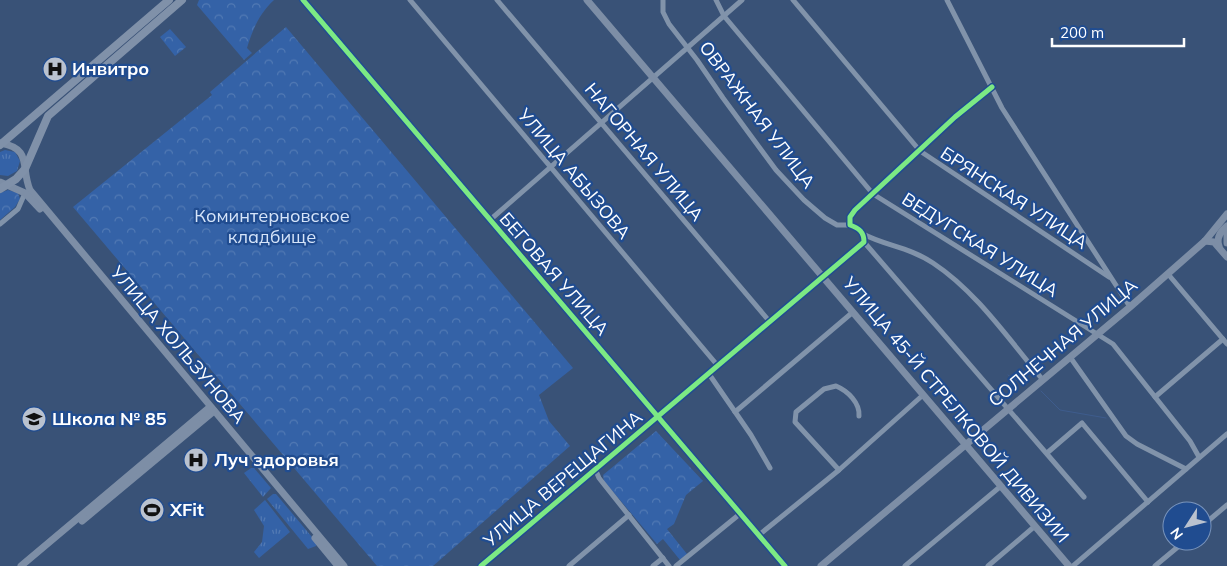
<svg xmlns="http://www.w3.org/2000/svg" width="1227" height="566" font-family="Mulish,sans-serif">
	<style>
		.grass { fill: url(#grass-tufts) }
		.forest { fill: url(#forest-crowns) }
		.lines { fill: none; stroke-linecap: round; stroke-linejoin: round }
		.stream { stroke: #3e5c8d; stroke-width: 1 }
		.street { stroke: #8193aa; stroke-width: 5 }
		.secondary { stroke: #7d8ea6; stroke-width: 7 }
		.primary { stroke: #8091a9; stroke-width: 8 }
		.cycleway-casing { stroke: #204c90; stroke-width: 8 }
		.cycleway { stroke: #7ce984; stroke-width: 5 }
		.labels { text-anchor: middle; stroke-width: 4.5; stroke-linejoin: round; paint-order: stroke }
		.poi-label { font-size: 18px; font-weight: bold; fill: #fff; stroke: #204c90; text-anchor: start }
		.street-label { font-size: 18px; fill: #fff; stroke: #204c90 }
		.park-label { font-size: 18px; fill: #d5e4f9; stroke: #204c90 }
	</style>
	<defs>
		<pattern id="grass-tufts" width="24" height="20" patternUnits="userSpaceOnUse" patternTransform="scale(1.25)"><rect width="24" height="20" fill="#3462a7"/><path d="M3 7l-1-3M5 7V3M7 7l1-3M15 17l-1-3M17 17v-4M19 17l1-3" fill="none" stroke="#527ab4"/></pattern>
		<pattern id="forest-crowns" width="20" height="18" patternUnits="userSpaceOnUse" patternTransform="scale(1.25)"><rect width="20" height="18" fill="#3462a7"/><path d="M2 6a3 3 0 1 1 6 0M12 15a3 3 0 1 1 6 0" fill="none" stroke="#527ab4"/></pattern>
	</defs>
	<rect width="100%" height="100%" fill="#395277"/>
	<!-- grass -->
	<g class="grass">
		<polygon points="5,150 15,152 20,161 17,171 8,176 0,175 0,152"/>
		<polygon points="251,468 254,468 271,488 263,497 244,473"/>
		<polygon points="273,494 276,494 317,543 316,546 308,549 267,499"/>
		<polygon points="265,500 290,532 259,558 254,552 262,542 264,526 254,510"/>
	</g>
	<!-- forest -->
	<g class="forest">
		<path d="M199,0H274C259,14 253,29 247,48L252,53L244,60L197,5Z"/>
		<polygon points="286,27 573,368 539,395 549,421 570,446 433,566 377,566 73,207 212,95 210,92"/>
		<polygon points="170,29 186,47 175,56 160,37"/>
		<polygon points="8,190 18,193 20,199 15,207 0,220 0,193"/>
		<polygon points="656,431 703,481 686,495 674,524 667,529 687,554 680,560 663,539 657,544 604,481 603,475"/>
	</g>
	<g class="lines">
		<!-- stream -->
		<g class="stream">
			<polyline points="1008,375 1015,380 1027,384"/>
			<polyline points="1041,391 1060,410 1106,418"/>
		</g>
		<!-- street -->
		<g class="street">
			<polyline points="410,0 718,366"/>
			<polyline points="497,0 770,322"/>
			<polyline points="663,0 663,12 669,24 697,60 723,98 776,170 804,200 825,218 837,225 850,225"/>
			<polyline points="716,0 724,16 873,194 1113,344 1190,441 1199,457"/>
			<polyline points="793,0 920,151 1109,277"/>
			<polyline points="947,0 1002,108 1130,307"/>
			<polyline points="490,220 742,0"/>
			<polyline points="0,224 18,209 25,193"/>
			<path d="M863,234C886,246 909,247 933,263C977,292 1009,340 1043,380"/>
			<polyline points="864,242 1084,497"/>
			<polyline points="1168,274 1227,344"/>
			<polyline points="1070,357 1126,436 1137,444 1186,469"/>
			<polyline points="709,374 751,435 770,468"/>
			<polyline points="1155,397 1223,339"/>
			<polyline points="735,412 853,312"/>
			<polyline points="1047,453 1082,423 1148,502"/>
			<path d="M839,470L795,422L796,412L824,389L836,386C848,391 860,403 859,416"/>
			<polyline points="596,471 599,478 669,566"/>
			<polyline points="1202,526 1227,505"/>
			<polyline points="759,535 839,470 923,395"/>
			<path d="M481,566L864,242C864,232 859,228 850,225V217L855,210L955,117L992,87"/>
			<polyline points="569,566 629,515"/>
			<polyline points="653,566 663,558"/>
			<polyline points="676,566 741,513"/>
			<polyline points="905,566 1001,486"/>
			<polyline points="988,566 1035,526"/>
			<polyline points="1073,566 1227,434"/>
			<polyline points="1155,566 1185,541"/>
		</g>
		<!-- secondary -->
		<g class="secondary">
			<polyline points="303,0 785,566"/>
			<polyline points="587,0 1069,566"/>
			<path d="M0,143C33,149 20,166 30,190L344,566"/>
			<polyline points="0,182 25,193 40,209"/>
			<polyline points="1227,229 1227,243"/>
			<polyline points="1205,241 1214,242 1227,257"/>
			<path d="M1219,246C1216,238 1221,231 1227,226"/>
			<polyline points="82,521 214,411"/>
			<polyline points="315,538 338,566"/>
			<polyline points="21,566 210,407"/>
			<polyline points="821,566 1130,307 1205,241 1227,214"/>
		</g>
		<!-- primary -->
		<g class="primary">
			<polyline points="0,145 169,0"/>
			<polyline points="0,189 16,179 25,169 48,116 182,0"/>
		</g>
		<defs>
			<g id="cycleway">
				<polyline points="303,0 785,566"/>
				<path d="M481,566L864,242C864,232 859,228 850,225V217L855,210L955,117L992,87"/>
			</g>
		</defs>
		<!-- cycleway casing -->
		<use href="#cycleway" class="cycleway-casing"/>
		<!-- cycleway -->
		<use href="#cycleway" class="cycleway"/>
	</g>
	<!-- icons -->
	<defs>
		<symbol id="hospital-disc" viewBox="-11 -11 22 22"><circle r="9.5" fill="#bac2cf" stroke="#204c90"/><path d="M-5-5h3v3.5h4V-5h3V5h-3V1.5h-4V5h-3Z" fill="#111"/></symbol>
		<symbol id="school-disc" viewBox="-11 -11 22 22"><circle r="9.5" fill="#bac2cf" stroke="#204c90"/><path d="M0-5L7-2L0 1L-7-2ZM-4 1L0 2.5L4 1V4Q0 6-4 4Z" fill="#111"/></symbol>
		<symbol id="stadium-disc" viewBox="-11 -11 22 22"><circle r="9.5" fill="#bac2cf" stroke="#204c90"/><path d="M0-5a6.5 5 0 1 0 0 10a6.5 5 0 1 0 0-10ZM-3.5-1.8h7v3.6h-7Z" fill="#111"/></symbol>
	</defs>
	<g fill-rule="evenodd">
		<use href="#hospital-disc" x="41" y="55" width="28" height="28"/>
		<use href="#school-disc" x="20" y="405" width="28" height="28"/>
		<use href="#hospital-disc" x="182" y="446" width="28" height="28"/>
		<use href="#stadium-disc" x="138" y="496" width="28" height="28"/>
	</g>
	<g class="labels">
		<!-- poi labels -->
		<g class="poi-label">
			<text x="72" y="75">Инвитро</text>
			<text x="52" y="425">Школа № 85</text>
			<text x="214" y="466">Луч здоровья</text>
			<text x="170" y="516">XFit</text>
		</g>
		<!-- street labels -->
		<g class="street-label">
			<text transform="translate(757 115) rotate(53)" y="6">ОВРАЖНАЯ УЛИЦА</text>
			<text transform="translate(644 152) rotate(50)" y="6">НАГОРНАЯ УЛИЦА</text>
			<text transform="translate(574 174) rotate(50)" y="6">УЛИЦА АБЫЗОВА</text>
			<text transform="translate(1014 198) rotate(33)" y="6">БРЯНСКАЯ УЛИЦА</text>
			<text transform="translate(980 245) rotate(32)" y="6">ВЕДУГСКАЯ УЛИЦА</text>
			<text transform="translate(554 274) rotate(49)" y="6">БЕГОВАЯ УЛИЦА</text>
			<text transform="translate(1063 343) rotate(-40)" y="6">СОЛНЕЧНАЯ УЛИЦА</text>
			<text transform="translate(178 345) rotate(50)" y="6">УЛИЦА ХОЛЬЗУНОВА</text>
			<text transform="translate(956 410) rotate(50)" y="6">УЛИЦА 45-Й СТРЕЛКОВОЙ ДИВИЗИИ</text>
			<text transform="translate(563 479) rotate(-40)" y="6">УЛИЦА ВЕРЕЩАГИНА</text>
		</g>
		<!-- park labels -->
		<g class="park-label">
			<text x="272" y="222">Коминтерновское<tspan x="272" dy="21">кладбище</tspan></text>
		</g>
	</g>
	<!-- north arrow -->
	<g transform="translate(1187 526) rotate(234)"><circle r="24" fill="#204c90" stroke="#7994bc"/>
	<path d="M0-4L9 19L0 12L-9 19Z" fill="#bac2cf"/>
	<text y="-8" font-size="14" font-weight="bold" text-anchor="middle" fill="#ffffff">N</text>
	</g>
	<!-- scale -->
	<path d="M1052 38v8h132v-8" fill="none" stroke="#ffffff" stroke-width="2.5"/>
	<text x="1060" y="38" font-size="15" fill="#ffffff" stroke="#204c90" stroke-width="4" paint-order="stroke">200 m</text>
</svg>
